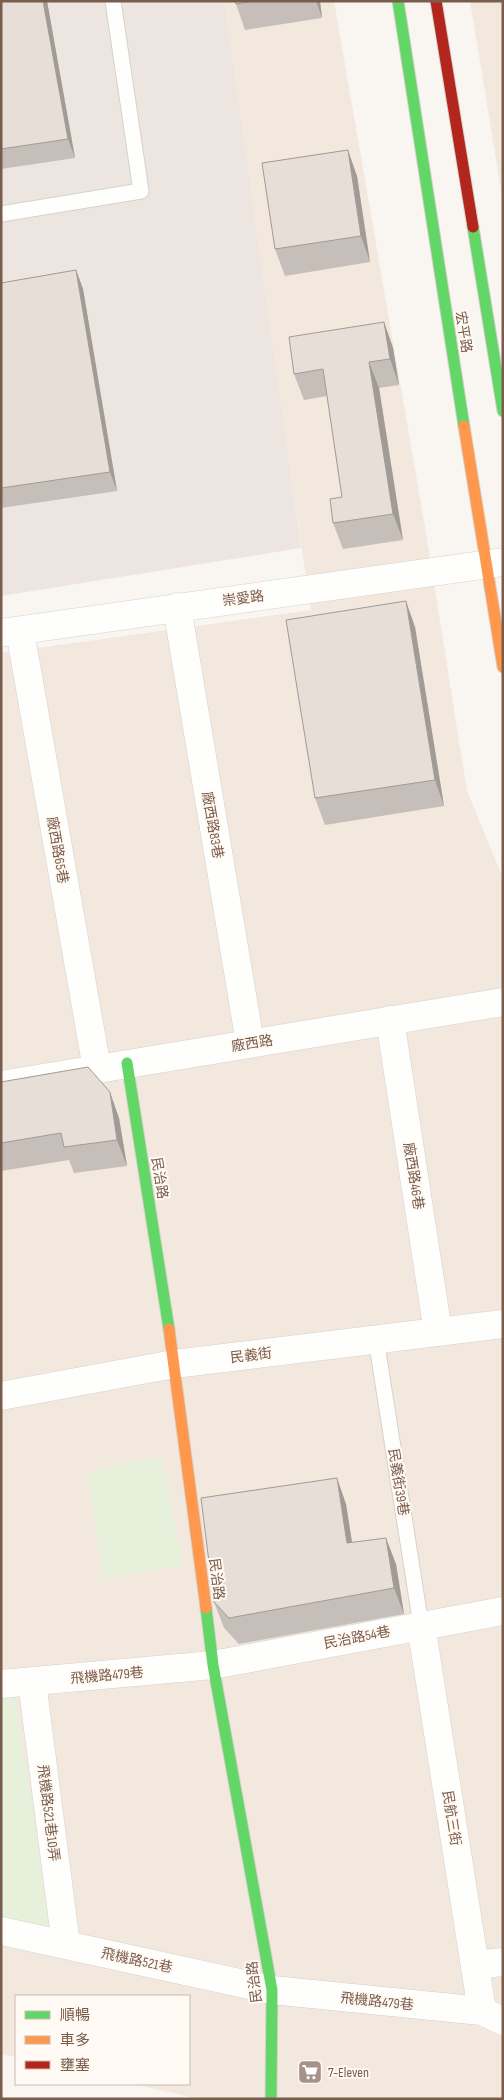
<svg xmlns="http://www.w3.org/2000/svg" width="504" height="2100" font-family="'Sofia Sans Condensed','Noto Sans TC',sans-serif">
	<style>
		.residential { fill: #f2e8de }
		.industrial { fill: #ede5e0 }
		.green { fill: #e7f0db }
		.lines { fill: none; stroke-linecap: round; stroke-linejoin: round }
		.lane-casing { stroke: #d7d1cb; stroke-width: 17 }
		.street-casing { stroke: #d7d1cb; stroke-width: 29 }
		.fast-casing { stroke: #d9d2cb; stroke-width: 13 }
		.slow-casing { stroke: #d9d2cb; stroke-width: 13 }
		.jam-casing { stroke: #d9d2cb; stroke-width: 13 }
		.lane { stroke: #fefefd; stroke-width: 15 }
		.street { stroke: #fefefd; stroke-width: 28 }
		.fast { stroke: #63d668; stroke-width: 11 }
		.slow { stroke: #ff974d; stroke-width: 11 }
		.jam { stroke: #b3261e; stroke-width: 11 }
		.wall { fill: #c6bfb9 }
		.shaded-wall { fill: #a19b96 }
		.building { fill: #e6ded7; stroke: #a19b96 }
		.labels { text-anchor: middle; stroke-width: 4; stroke-linejoin: round; paint-order: stroke }
		.street-label { font-size: 14px; fill: #7a5c4d; stroke: #fffaf3 }
		.poi-label { font-size: 14px; fill: #7a5c4d; stroke: #fffaf3; text-anchor: start }
	</style>
	<rect width="100%" height="100%" fill="#f9f5f0"/>
	<!-- residential -->
	<g class="residential">
		<polygon points="219,1 334,1 425,527 467,791 503,878 503,2099 199,2099 133,2084 189,2084 189,1996 16,1996 16,2057 1,2054 1,653 311,610"/>
		<polygon points="470,1 503,1 503,202"/>
	</g>
	<!-- industrial -->
	<polygon class="industrial" points="1,1 224,1 301,548 1,596"/>
	<!-- green -->
	<g class="green">
		<polygon points="162,1456 182,1565 103,1580 87,1472"/>
		<polygon points="13,1686 52,1928 1,1916 1,1688"/>
	</g>
	<g class="lines">
		<defs>
			<g id="lane">
				<polyline points="1,214 141,191 113,1"/>
				<polyline points="376,1339 421,1625"/>
			</g>
			<g id="street">
				<polyline points="177,607 250,1043"/>
				<polyline points="20,631 97,1069"/>
				<polyline points="1,633 503,562"/>
				<polyline points="390,1020 438,1332"/>
				<polyline points="1,1085 503,1002"/>
				<polyline points="1,1396 174,1364 503,1324"/>
				<polyline points="421,1625 482,2011"/>
				<polyline points="32,1682 66,1945"/>
				<polyline points="1,1684 213,1665 503,1611"/>
				<polyline points="1,1931 272,1990 482,2011 503,2021"/>
				<polyline points="475,1965 503,1962"/>
			</g>
			<g id="fast">
				<polyline points="398,1 464,426"/>
				<polyline points="473,227 503,411"/>
				<polyline points="127,1063 169,1329"/>
				<polyline points="206,1608 213,1665 272,1990 271,2099"/>
			</g>
			<g id="slow">
				<polyline points="464,426 503,667"/>
				<polyline points="169,1329 206,1608"/>
			</g>
			<polyline id="jam" points="436,1 473,227"/>
		</defs>
		<!-- lane casing -->
		<use href="#lane" class="lane-casing"/>
		<!-- street casing -->
		<use href="#street" class="street-casing"/>
		<!-- fast casing -->
		<use href="#fast" class="fast-casing"/>
		<!-- slow casing -->
		<use href="#slow" class="slow-casing"/>
		<!-- jam casing -->
		<use href="#jam" class="jam-casing"/>
		<!-- lane -->
		<use href="#lane" class="lane"/>
		<!-- street -->
		<use href="#street" class="street"/>
		<!-- fast -->
		<use href="#fast" class="fast"/>
		<!-- slow -->
		<use href="#slow" class="slow"/>
		<!-- jam -->
		<use href="#jam" class="jam"/>
	</g>
	<!-- wall -->
	<g class="wall">
		<polygon points="1,1 47,1 75,158 1,169"/>
		<polygon points="235,1 320,1 322,18 245,30"/>
		<polygon points="357,176 370,262 285,276 275,249"/>
		<polygon points="76,270 83,289 117,491 1,508 1,283"/>
		<polygon points="384,322 393,348 399,385 379,388 403,540 343,549 333,523 342,497 327,396 304,400 294,374"/>
		<polygon points="415,627 444,806 325,825 315,798"/>
		<polygon points="1,1082 119,1118 127,1166 74,1173 69,1160 1,1171"/>
		<polygon points="346,1504 352,1542 396,1564 404,1614 239,1644 224,1628 214,1602"/>
	</g>
	<!-- shaded-wall -->
	<g class="shaded-wall">
		<polygon points="43,1 47,1 75,158 68,139"/>
		<polygon points="316,1 320,1 322,18"/>
		<polygon points="348,150 357,176 370,262 361,236"/>
		<polygon points="76,270 83,289 117,491 110,472"/>
		<polygon points="384,322 393,348 399,385 390,359"/>
		<polygon points="369,362 379,388 403,540 393,514"/>
		<polygon points="406,601 415,627 444,806 435,780"/>
		<polygon points="110,1092 119,1118 127,1166 117,1140"/>
		<polygon points="337,1478 346,1504 356,1569 347,1543"/>
		<polygon points="386,1538 396,1564 404,1614 394,1588"/>
	</g>
	<!-- building -->
	<g class="building">
		<polygon points="1,1 43,1 68,139 1,149"/>
		<polygon points="235,1 254,1 236,4"/>
		<polygon points="348,150 361,236 275,249 262,163"/>
		<polygon points="76,270 110,472 1,488 1,283"/>
		<polygon points="384,322 390,359 369,362 393,514 333,523 330,499 342,497 323,369 294,374 289,337"/>
		<polygon points="406,601 435,780 315,798 286,620"/>
		<polygon points="88,1067 110,1092 117,1140 64,1147 61,1133 1,1143 1,1082"/>
		<polygon points="337,1478 347,1543 386,1538 394,1588 229,1618 214,1602 201,1498"/>
	</g>
	<!-- icons -->
	<defs>
		<symbol id="supermarket-square" viewBox="-11 -11 22 22"><rect x="-9" y="-9" width="18" height="18" rx="4" fill="#a69286" stroke="#fffaf3"/><path d="M-6-5.5h2.5l.6 2H6L4.5 2H-2.5L-4.4-4H-6ZM-1.5 3.2a1.3 1.3 0 1 0 .1 0ZM3 3.2a1.3 1.3 0 1 0 .1 0Z" fill="#fff"/></symbol>
	</defs>
	<g fill-rule="evenodd">
		<use href="#supermarket-square" x="296" y="2058" width="28" height="28"/>
	</g>
	<g class="labels">
		<!-- street labels -->
		<g class="street-label">
			<text transform="translate(464 332) rotate(81)" y="5">宏平路</text>
			<text transform="translate(243 598) rotate(-8)" y="5">崇愛路</text>
			<text transform="translate(213 825) rotate(80)" y="5">廠西路83巷</text>
			<text transform="translate(58 850) rotate(80)" y="5">廠西路65巷</text>
			<text transform="translate(252 1043) rotate(-9)" y="5">廠西路</text>
			<text transform="translate(414 1176) rotate(81)" y="5">廠西路46巷</text>
			<text transform="translate(160 1178) rotate(81)" y="5">民治路</text>
			<text transform="translate(251 1355) rotate(-7)" y="5">民義街</text>
			<text transform="translate(399 1482) rotate(81)" y="5">民義街39巷</text>
			<text transform="translate(217 1579) rotate(83)" y="5">民治路</text>
			<text transform="translate(357 1637) rotate(-11)" y="5">民治路54巷</text>
			<text transform="translate(107 1675) rotate(-5)" y="5">飛機路479巷</text>
			<text transform="translate(49 1813) rotate(83)" y="5">飛機路521巷10弄</text>
			<text transform="translate(452 1818) rotate(81)" y="5">民航三街</text>
			<text transform="translate(137 1960) rotate(12)" y="5">飛機路521巷</text>
			<text transform="translate(254 1982) rotate(-97)" y="5">民治路</text>
			<text transform="translate(377 2001) rotate(6)" y="5">飛機路479巷</text>
		</g>
		<!-- poi labels -->
		<g class="poi-label">
			<text x="328" y="2077">7-Eleven</text>
		</g>
	</g>
	<!-- border -->
	<rect width="504" height="2100" fill="none" stroke="#7a5c4d" stroke-width="5"/>
	<!-- legend -->
	<rect x="15" y="1995" width="175" height="90" fill="#fffaf3" stroke="#cabbb1"/>
	<rect x="25" y="2011" width="25" height="8" fill="#63d668" stroke="#cabbb1"/>
	<text x="60" y="2020" font-size="15" fill="#7a5c4d">順暢</text>
	<rect x="25" y="2036" width="25" height="8" fill="#ff974d" stroke="#cabbb1"/>
	<text x="60" y="2045" font-size="15" fill="#7a5c4d">車多</text>
	<rect x="25" y="2061" width="25" height="8" fill="#b3261e" stroke="#cabbb1"/>
	<text x="60" y="2070" font-size="15" fill="#7a5c4d">壅塞</text>
</svg>
